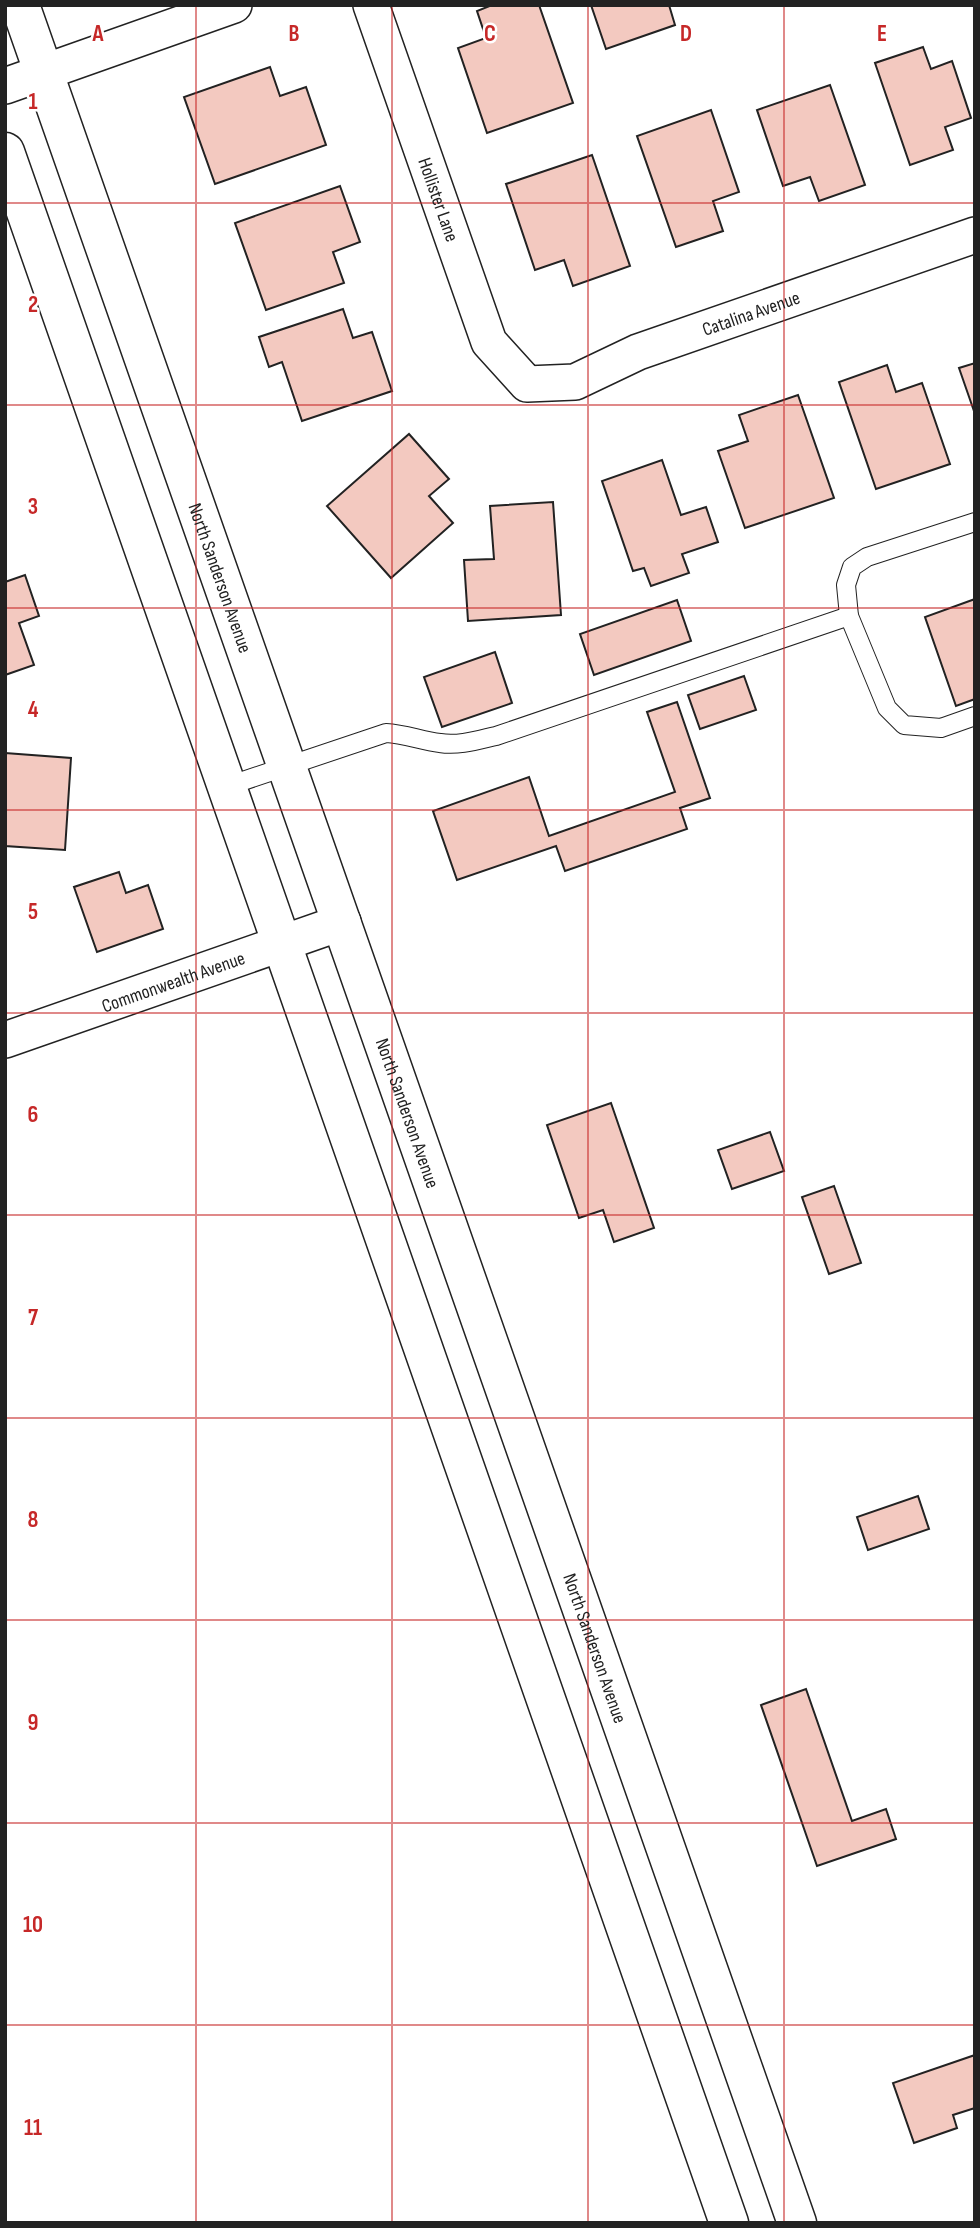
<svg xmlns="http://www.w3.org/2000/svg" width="980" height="2228" font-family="'Sofia Sans Condensed',sans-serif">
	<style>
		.building { fill: #f3c9c0; stroke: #222; stroke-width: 2 }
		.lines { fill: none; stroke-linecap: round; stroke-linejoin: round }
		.service-casing { stroke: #222; stroke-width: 20 }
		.minor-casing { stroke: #222; stroke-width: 38 }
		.trunk-casing { stroke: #222; stroke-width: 41 }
		.service { stroke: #fff; stroke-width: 18 }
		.minor { stroke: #fff; stroke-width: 35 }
		.trunk { stroke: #fff; stroke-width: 38 }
		.grid { fill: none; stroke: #c62828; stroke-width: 2; stroke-opacity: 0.55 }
		.labels { text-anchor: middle; stroke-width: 5; stroke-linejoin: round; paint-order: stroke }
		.street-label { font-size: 19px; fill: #222; stroke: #fff }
		.grid-label { font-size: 23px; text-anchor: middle; font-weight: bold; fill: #c62828; stroke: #fff; stroke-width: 5; stroke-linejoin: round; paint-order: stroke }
	</style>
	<rect width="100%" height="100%" fill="#fff"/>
	<!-- building -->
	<g class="building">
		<polygon points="492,5 539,5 573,103 487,133 458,48 486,38 477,11"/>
		<polygon points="591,5 669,5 675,25 606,49"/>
		<polygon points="923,47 931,69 952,61 971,118 945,127 953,150 910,165 875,63"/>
		<polygon points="270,67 280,96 306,87 326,145 215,184 184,97"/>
		<polygon points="830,85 865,185 819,201 810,177 783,186 757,110"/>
		<polygon points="711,110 739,192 713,201 723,231 676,247 637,136"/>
		<polygon points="592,155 630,266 573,286 564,260 535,270 506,184"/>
		<polygon points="340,186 360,242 333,252 344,283 266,310 235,223"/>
		<polygon points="343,309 353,338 372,332 392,391 302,421 282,362 269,367 259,337"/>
		<polygon points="975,363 975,414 959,368"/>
		<polygon points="887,365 896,392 922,383 950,464 876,489 839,382"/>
		<polygon points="798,395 834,498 745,528 718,451 748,441 739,415"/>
		<polygon points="409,434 449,479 429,496 453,523 391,578 327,506"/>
		<polygon points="662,460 681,515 706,507 718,542 682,554 689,573 651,586 644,568 633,571 602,481"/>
		<polygon points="553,502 561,615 468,621 464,560 494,559 490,506"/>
		<polygon points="25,575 39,616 19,623 34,665 5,675 5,582"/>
		<polygon points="975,599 975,699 956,706 925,617"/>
		<polygon points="677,600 691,641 594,675 580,634"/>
		<polygon points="495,652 512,703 442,727 424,677"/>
		<polygon points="744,676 756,710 700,729 688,695"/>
		<polygon points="677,702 710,798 680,808 687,829 565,871 556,846 457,880 433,811 529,777 549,836 675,792 647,712"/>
		<polygon points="5,753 71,758 65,850 5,846"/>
		<polygon points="119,872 126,893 148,885 163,929 97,952 74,887"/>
		<polygon points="611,1103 654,1228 614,1242 603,1210 579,1218 547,1125"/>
		<polygon points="770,1132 784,1171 732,1189 718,1150"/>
		<polygon points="834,1186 861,1263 829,1274 802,1197"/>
		<polygon points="918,1496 929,1529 868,1550 857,1517"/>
		<polygon points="806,1689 852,1821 886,1809 896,1839 817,1866 761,1705"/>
		<polygon points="975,2055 975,2108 953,2115 957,2128 914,2143 893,2083"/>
	</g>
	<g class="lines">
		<defs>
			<g id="service">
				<polyline points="975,522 867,557 852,567 846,585 849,616 887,708 904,725 941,728 975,716"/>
				<path d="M228,786L386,733C405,734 422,741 440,743C459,746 478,740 496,736L849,616"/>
			</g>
			<g id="minor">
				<path id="s1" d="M371,5L489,342L527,384L575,382L638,352L975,235"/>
				<polyline points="5,86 234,5"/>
				<path id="s2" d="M5,1040L343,922"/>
			</g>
			<g id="trunk">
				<path id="s3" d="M20,5L797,2223"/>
				<polyline points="5,152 729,2223"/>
			</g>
		</defs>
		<!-- service casing -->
		<use href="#service" class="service-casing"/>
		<!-- minor casing -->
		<use href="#minor" class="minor-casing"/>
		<!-- trunk casing -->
		<use href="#trunk" class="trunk-casing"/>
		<!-- service -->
		<use href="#service" class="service"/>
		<!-- minor -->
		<use href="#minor" class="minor"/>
		<!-- trunk -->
		<use href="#trunk" class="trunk"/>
	</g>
	<!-- grid -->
	<path class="grid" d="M196,5V2223M392,5V2223M588,5V2223M784,5V2223M5,203H975M5,405H975M5,608H975M5,810H975M5,1013H975M5,1215H975M5,1418H975M5,1620H975M5,1823H975M5,2025H975"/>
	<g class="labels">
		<!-- street labels -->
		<g class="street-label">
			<text dy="7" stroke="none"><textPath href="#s1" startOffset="206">Hollister Lane</textPath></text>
			<text dy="7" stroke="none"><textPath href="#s1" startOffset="651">Catalina Avenue</textPath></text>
			<text dy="7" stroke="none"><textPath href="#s3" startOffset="607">North Sanderson Avenue</textPath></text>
			<text dy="7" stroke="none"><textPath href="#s2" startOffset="178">Commonwealth Avenue</textPath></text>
			<text dy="7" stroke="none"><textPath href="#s3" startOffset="1174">North Sanderson Avenue</textPath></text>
			<text dy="7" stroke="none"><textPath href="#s3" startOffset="1741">North Sanderson Avenue</textPath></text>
		</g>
	</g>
	<g class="grid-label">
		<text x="98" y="41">A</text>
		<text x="294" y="41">B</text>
		<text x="490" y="41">C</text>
		<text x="686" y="41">D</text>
		<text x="882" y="41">E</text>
		<text x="33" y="109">1</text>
		<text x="33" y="312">2</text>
		<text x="33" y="514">3</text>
		<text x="33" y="717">4</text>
		<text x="33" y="919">5</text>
		<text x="33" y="1122">6</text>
		<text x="33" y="1325">7</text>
		<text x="33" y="1527">8</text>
		<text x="33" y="1730">9</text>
		<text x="33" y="1932">10</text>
		<text x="33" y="2135">11</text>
	</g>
	<!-- border -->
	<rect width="980" height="2228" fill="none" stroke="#222222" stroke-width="14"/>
</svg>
